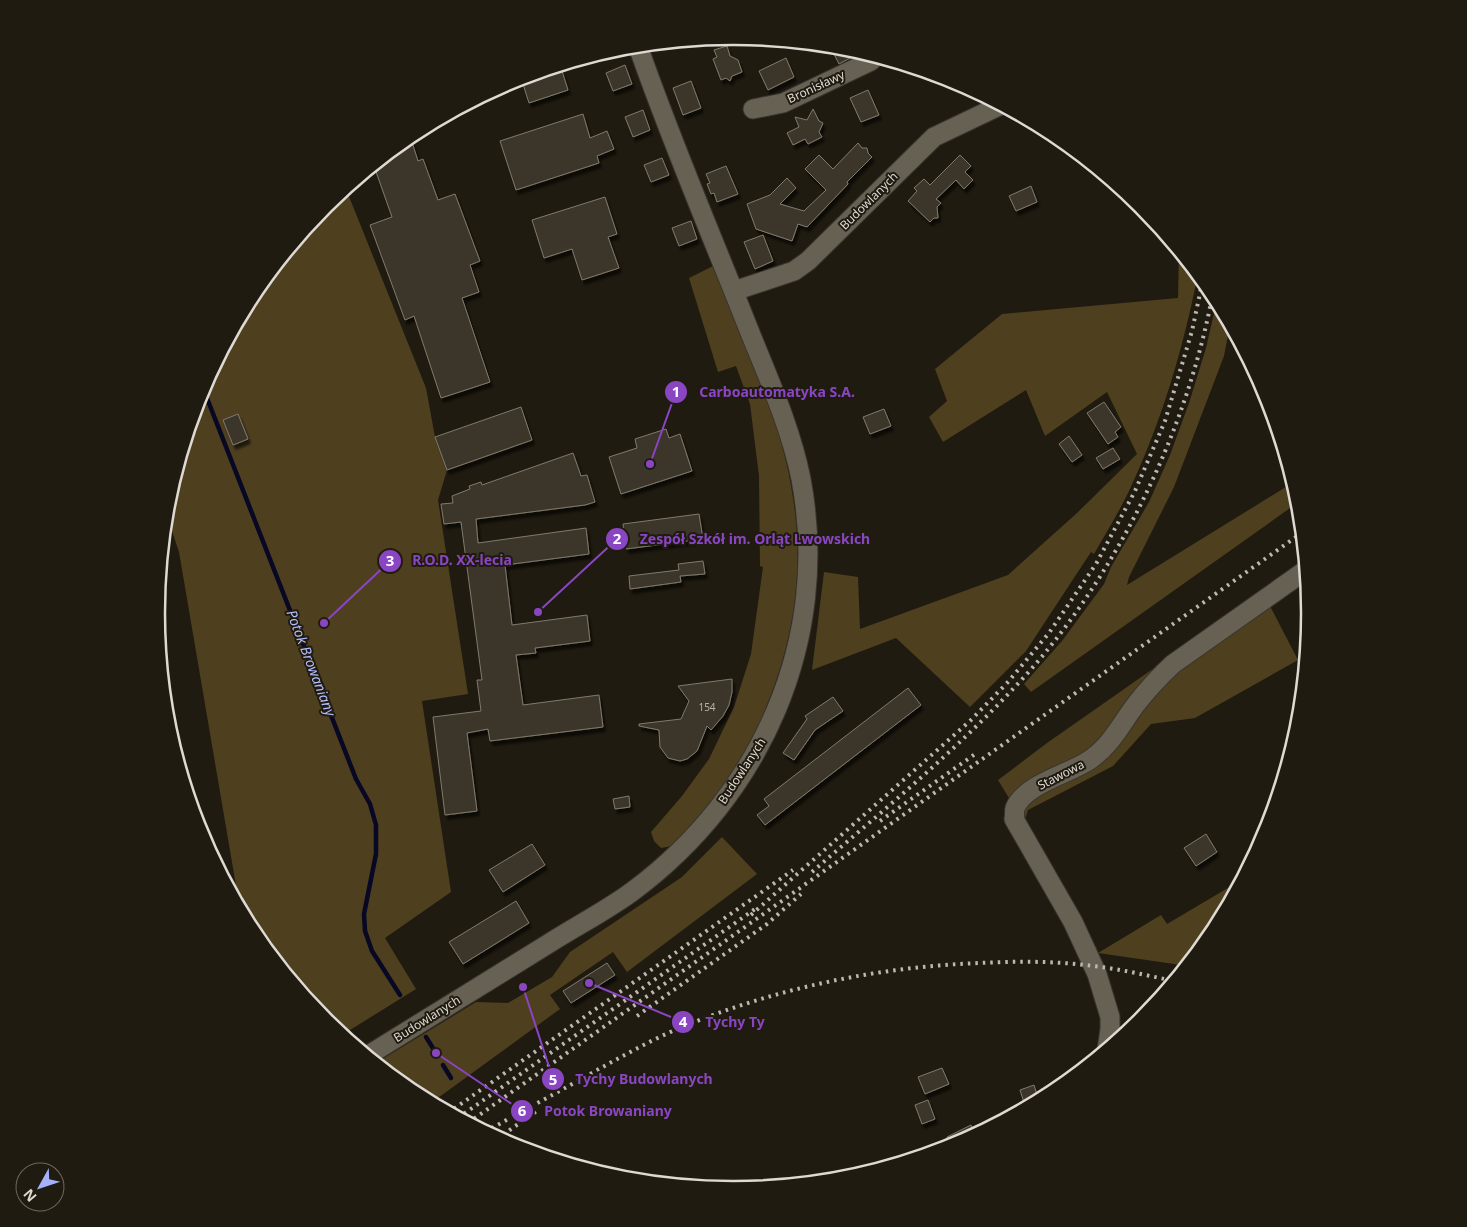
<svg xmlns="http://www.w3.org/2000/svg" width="1467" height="1227" font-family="'Noto Sans',sans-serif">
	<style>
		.green { fill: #4e3f1f }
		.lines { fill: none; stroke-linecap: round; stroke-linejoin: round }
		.stream { stroke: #080825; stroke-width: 4.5 }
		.building { fill: #3b362a; stroke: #807a6c; filter: url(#shadow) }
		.minor-casing { stroke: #39352f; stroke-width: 21 }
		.minor { stroke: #676154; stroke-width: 19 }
		.rail { stroke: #bdb9b1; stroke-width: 4; stroke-dasharray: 2.5 5; stroke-linecap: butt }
		.labels { text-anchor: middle; stroke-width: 4; stroke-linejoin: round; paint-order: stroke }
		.number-label { font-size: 10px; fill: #b5b1a9 }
		.street-label { font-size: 12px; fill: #dedad3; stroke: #201b10 }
		.water-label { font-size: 14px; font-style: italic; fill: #b2bdfc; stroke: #201b10 }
		.rim { fill: none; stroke: #dedad3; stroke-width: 2.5 }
		.leader { fill: none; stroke: #8a46c2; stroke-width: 2 }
		.callout-dot { fill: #8a46c2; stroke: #201b10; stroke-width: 2 }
		.mark-label { font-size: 15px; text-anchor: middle; font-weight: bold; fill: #fff }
		.callout-label { font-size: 14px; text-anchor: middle; font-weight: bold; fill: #8a46c2; stroke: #201b10; stroke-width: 4; stroke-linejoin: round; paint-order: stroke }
	</style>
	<defs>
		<filter id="shadow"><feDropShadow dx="2.5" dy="4.5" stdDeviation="1" flood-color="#0009"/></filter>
	</defs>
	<rect width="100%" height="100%" fill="#201b10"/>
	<!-- green -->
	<g class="green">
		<polygon points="346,189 426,388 435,437 447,470 438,500 468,694 422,701 451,892 385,938 416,989 342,1035 325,1021 253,934 240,909 179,552 166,513 167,501 200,392 254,293 326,205"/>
		<path d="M1179,251L1198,274C1183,349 1162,421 1129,491C1119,512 1106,533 1094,554L1091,552L1026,651L970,707L896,638L812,670L824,572L858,577L860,629L1008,575L1077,513L1137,454L1107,392L1045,436L1026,390L943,442L929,417L947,401L935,369L1002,314L1178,298Z"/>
		<path d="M715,265C729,315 754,361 771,410C806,511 808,605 767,705C757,732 744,759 726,782C710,803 694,829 672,845C669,847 665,847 661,848L654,841L651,832L682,796L709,759L734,707L751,654L763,567L760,566L759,476L750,404L736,366L718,372L689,278Z"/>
		<polygon points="1217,300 1230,325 1224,356 1174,487 1129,577 1127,585 1294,482 1300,501 1031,692 1024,684 1062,641 1104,584 1111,567 1149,502 1170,455 1189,403 1206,348"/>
		<polygon points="1270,606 1298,660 1195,718 1151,724 1113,766 1028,810 1024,823 998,780 1047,743 1167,659 1182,670"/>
		<polygon points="722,837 757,874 627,972 613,952 550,995 560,1009 431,1103 413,1093 376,1063 476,1002 508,1003 552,977 570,952 682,877"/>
		<polygon points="1243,879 1213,934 1188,966 1098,953 1161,915 1167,924"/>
	</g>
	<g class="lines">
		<!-- stream -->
		<g class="stream">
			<polyline points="203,388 356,779 370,804 376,825 376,854 364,914 365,931 372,951 400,995"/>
			<polyline points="426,1037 436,1053"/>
			<polyline points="443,1065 451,1078"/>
		</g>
	</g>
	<!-- building -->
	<g class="building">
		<polygon points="727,46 730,56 738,60 742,72 732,76 730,81 726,78 721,80 713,59 717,57 714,50"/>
		<polygon points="830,46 851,49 854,56 839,64"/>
		<polygon points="786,58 794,77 768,90 759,71"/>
		<polygon points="625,65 632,84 613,91 606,73"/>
		<polygon points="562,71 568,90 529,103 523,84"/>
		<polygon points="691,81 701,108 683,115 673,88"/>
		<polygon points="868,90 879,115 861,122 850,98"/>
		<polygon points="813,109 819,121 823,123 819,132 822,137 808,144 805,139 793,145 787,133 799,127 795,117 807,120"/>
		<polygon points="643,110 650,130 633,137 625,117"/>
		<polygon points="583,114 590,138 607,131 614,149 597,156 599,163 516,190 500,141"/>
		<polygon points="410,136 418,161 423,159 438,200 455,194 480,261 470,265 479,292 462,298 490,382 441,398 414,316 405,320 370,225 392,217 374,166"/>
		<polygon points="858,143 862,148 867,148 868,153 872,157 847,182 848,184 807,227 798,224 792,241 756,229 747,204 770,195 787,178 796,188 780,204 804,211 826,190 805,169 819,155 833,169"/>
		<polygon points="960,155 971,166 965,172 973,180 964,189 956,180 936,199 941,203 937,207 938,218 934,218 930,222 908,201 917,191 914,188 924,179 930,185"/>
		<polygon points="662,158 669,175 651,182 644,165"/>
		<polygon points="726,166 738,194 717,202 714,193 711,194 707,184 710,183 706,174"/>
		<polygon points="1031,186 1037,202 1016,211 1009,196"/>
		<polygon points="605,197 617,234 608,237 619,268 582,280 572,249 544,258 532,220"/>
		<polygon points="691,221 697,239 679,246 672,228"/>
		<polygon points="763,235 773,261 755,269 744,242"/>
		<polygon points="1104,402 1121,427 1115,432 1118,437 1108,444 1087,413"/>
		<polygon points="521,407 532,440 447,470 435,437"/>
		<polygon points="884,409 891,426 870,434 863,417"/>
		<polygon points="238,414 248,439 233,445 223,420"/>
		<polygon points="666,429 669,438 680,434 692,471 621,494 609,457 637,448 635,439"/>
		<polygon points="1069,436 1082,455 1072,462 1059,444"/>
		<polygon points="1113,448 1120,459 1103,469 1096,458"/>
		<polygon points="573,453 581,476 587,475 595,502 585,505 476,519 478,543 586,528 589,554 505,565 512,625 587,615 590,641 535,648 536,653 516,655 523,705 599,695 603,727 490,741 488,729 467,733 477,811 445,815 433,717 481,711 477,680 482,680 461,522 444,524 441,504 453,503 452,496 470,489 469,486 481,482 482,485"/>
		<polygon points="699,514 703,539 626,549 623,524"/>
		<polygon points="703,561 705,574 680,576 681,582 630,589 629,576 679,570 678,564"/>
		<polygon points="732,679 732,692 729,705 723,716 711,730 707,726 697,751 687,759 680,761 668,758 660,747 659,730 639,726 639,724 681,719 689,701 678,686"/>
		<polygon points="908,688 921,705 765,825 757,815 769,806 764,799"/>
		<polygon points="833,697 843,711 815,730 794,760 783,753 807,719 805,716"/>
		<polygon points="629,796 630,807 615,809 613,799"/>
		<polygon points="1206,834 1217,852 1196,866 1184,848"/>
		<polygon points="532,844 545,865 503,892 489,870"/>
		<polygon points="516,901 529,923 463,964 449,942"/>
		<polygon points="607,963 615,975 571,1003 563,991"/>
		<polygon points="942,1068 949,1084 925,1094 918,1077"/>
		<polygon points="1034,1085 1039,1101 1026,1109 1020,1090"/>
		<polygon points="928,1100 935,1119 922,1124 915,1105"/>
		<polygon points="971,1125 976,1135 951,1148 947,1137"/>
	</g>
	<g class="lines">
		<defs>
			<g id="minor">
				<polyline points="753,109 783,103 871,61 873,55"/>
				<polyline points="734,291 794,271 808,261 934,137 1001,105"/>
				<path d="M1107,1050L1110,1029V1017L1097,974L1073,922L1014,819C1015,816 1014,811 1015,808C1025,784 1068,774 1088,761C1112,745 1120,725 1137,703C1148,689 1160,676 1173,664L1306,570"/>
				<path d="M367,1056C427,1019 488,981 548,944C576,926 606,911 633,891C762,795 831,639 801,479C790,424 765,371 745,320C709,229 670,138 638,46"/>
			</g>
		</defs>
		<!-- minor casing -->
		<use href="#minor" class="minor-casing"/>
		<!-- minor -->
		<use href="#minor" class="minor"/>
		<!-- rail -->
		<g class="rail">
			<polyline points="880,821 978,752"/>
			<path d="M812,872C880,813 951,755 1013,689C1113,584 1187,434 1213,292"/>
			<polyline points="751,915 970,721 1008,682 1049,633 1096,564 1135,491 1165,421 1192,331 1203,279"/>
			<polyline points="637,1016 767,924 801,894"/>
			<polyline points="448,1113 793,870"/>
			<polyline points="458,1118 755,909"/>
			<polyline points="468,1123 1303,532"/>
			<path d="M485,1132C517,1114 549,1097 581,1079C610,1063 638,1047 668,1033C767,990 873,967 980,963C1017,961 1056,961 1093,966C1121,969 1148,976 1175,981"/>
			<polyline points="497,1139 538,1110"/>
		</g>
	</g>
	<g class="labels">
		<!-- number labels -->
		<g class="number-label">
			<text x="707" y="711">154</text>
		</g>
		<!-- street labels -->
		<g class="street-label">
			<text transform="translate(816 87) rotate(-25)" y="4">Bronisławy</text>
			<text transform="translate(869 201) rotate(-45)" y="4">Budowlanych</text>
			<text transform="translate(742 771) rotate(-57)" y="4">Budowlanych</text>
			<text transform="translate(1061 775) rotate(-27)" y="4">Stawowa</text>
			<text transform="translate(427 1019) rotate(-32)" y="4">Budowlanych</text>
		</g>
		<!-- water labels -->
		<g class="water-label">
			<text transform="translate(311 663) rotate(69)" y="5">Potok Browaniany</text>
		</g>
	</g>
	<!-- crop -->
	<path d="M0 0H1467V1227H0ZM165 613a568 568 0 1 1 1136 0a568 568 0 1 1-1136 0Z" fill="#201b10" fill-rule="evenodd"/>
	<path class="rim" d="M165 613a568 568 0 1 1 1136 0a568 568 0 1 1-1136 0Z"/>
	<!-- callouts -->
	<path class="leader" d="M650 464L676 392M538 612L617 539M324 623L390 561M589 983L683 1022M523 987L553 1079M436 1053L522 1111"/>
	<g class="callout-dot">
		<circle cx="650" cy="464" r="5"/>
		<circle cx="538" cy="612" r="5"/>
		<circle cx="324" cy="623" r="5"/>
		<circle cx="589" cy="983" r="5"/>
		<circle cx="523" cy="987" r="5"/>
		<circle cx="436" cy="1053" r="5"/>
		<circle cx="676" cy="392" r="12"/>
		<circle cx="617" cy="539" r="12"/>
		<circle cx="390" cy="561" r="12"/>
		<circle cx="683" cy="1022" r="12"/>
		<circle cx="553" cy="1079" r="12"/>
		<circle cx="522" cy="1111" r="12"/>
	</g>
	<g class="mark-label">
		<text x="676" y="397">1</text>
		<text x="617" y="544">2</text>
		<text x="390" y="566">3</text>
		<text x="683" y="1027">4</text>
		<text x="553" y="1085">5</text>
		<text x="522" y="1116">6</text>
	</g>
	<g class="callout-label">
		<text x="777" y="397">Carboautomatyka S.A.</text>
		<text x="755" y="544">Zespół Szkół im. Orląt Lwowskich</text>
		<text x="462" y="565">R.O.D. XX-lecia</text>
		<text x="735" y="1027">Tychy Ty</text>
		<text x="644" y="1084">Tychy Budowlanych</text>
		<text x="608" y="1116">Potok Browaniany</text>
	</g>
	<!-- north arrow -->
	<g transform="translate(40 1187) rotate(230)"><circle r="24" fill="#201b10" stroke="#6c675e"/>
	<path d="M0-4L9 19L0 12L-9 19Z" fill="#a6b1fc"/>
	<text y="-8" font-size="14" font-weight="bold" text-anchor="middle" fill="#dedad3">N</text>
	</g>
</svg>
